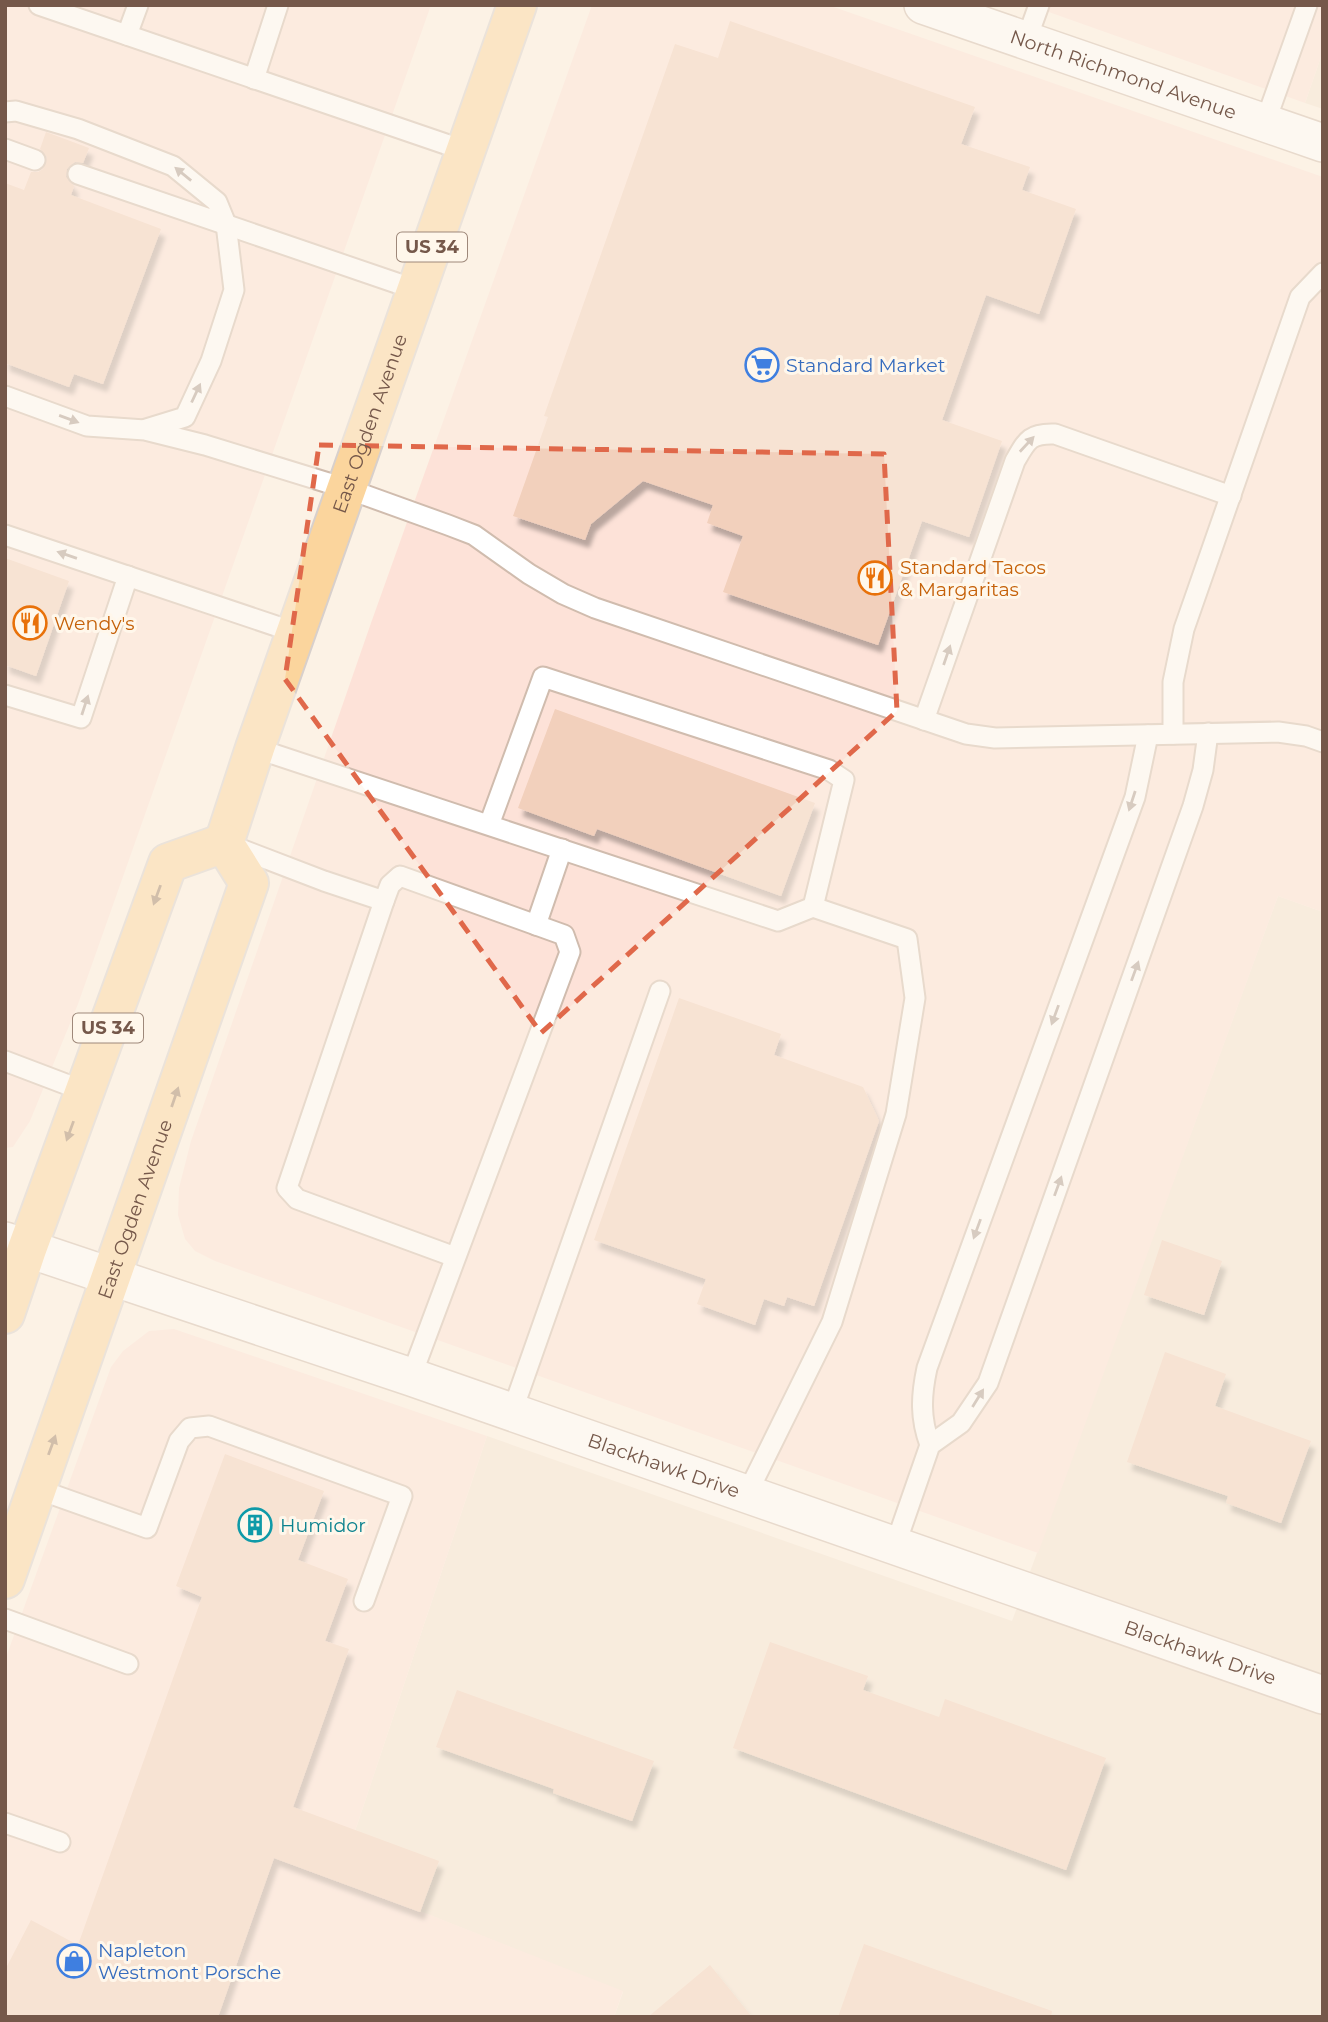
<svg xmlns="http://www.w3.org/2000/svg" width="1328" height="2022" font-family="Montserrat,sans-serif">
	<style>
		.residential { fill: #f4e4d3 }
		.commercial { fill: #fde2d8 }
		.building { fill: #f2d0bc; filter: url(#shadow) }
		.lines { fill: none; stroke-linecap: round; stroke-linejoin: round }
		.service-casing { stroke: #d0bcae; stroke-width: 23 }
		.minor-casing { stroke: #d0bcae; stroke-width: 40 }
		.primary-casing { stroke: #d8d0cc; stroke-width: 42 }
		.service { stroke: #fff; stroke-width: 19 }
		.minor { stroke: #fff; stroke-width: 37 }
		.primary { stroke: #fbd59d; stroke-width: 38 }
		.oneway { fill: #ac9b92 }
		.oneway2 { fill: #9d7e63 }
		.marked { fill: none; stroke: #e0684a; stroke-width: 5; stroke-dasharray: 14 9; stroke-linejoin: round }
		.labels { text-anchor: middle; stroke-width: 6; stroke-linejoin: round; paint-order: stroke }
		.shield { fill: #fff7eb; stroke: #9e887a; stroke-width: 2 }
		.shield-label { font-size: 18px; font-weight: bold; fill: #75584a }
		.street-label { font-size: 19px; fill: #75584a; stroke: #fff7eb }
		.shop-label { font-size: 19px; fill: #366cbe; stroke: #fff7eb; text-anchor: start }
		.food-label { font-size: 19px; fill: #c56008; stroke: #fff7eb; text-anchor: start }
		.culture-label { font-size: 19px; fill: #0d838f; stroke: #fff7eb; text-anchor: start }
	</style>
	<defs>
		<filter id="shadow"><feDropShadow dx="4.5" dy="8" stdDeviation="2" flood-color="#0004"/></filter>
	</defs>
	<rect width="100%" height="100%" fill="#fcf2e5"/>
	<!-- residential -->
	<g class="residential">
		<polygon points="1323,51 1323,109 1305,103"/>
		<polygon points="1278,896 1323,912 1323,2017 614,2017 623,1992 339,1879 487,1436 1012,1621"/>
	</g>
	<!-- commercial -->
	<g class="commercial">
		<polygon points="5,5 431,5 78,1004 30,1121 13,1147 5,1148"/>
		<polygon points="592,5 828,5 1323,177 1323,912 1278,896 1038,1553 215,1261 195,1251 185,1239 178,1215 179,1188 191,1141 371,623"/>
		<polygon points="1029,5 1323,5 1323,51 1305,103"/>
		<polygon points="174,1329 487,1436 339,1879 623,1991 614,2017 5,2017 5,1660 111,1367 123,1351 149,1331"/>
	</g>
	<!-- building -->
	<g class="building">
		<polygon points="730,21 975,107 961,144 1030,167 1022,190 1076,209 1039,314 986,295 942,420 1002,441 969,537 922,521 878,645 723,592 743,536 707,523 713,505 643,481 591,524 585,540 513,516 548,417 544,416 675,44 718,58"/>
		<polygon points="46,132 89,148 83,163 75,162 67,169 66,177 74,186 71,195 161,229 103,384 74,374 69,387 5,363 5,183 24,190 31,172 38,172 43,169 47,157 40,149"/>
		<polygon points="5,558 69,581 36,676 5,665"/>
		<polygon points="555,709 815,803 781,896 597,829 594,836 518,808"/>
		<polygon points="679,998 781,1034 774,1055 863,1087 879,1121 814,1306 787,1297 784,1306 764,1299 755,1325 697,1304 706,1279 594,1240"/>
		<polygon points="1162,1240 1222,1261 1204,1315 1144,1295"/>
		<polygon points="1165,1352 1226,1374 1215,1406 1311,1441 1281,1523 1226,1503 1228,1496 1127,1462"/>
		<polygon points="225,1454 324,1491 298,1560 348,1579 325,1641 349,1649 293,1807 439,1861 420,1912 274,1858 218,2017 5,2017 5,1970 31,1920 78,1945 202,1597 176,1586"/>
		<polygon points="770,1642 868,1676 863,1690 939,1717 945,1699 1106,1758 1066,1870 733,1748"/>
		<polygon points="457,1690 654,1761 632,1821 553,1793 554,1789 436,1747"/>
		<polygon points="864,1944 1052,2011 1051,2017 838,2017"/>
		<polygon points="710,1965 752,2017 648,2017"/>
	</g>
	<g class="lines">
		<defs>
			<g id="service">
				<polyline points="39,5 466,151"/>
				<polyline points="127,35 138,5"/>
				<polyline points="1026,41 1039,5"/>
				<polyline points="254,79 278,5"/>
				<polyline points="5,112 16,111 78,129 173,166 217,202 226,224 234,290 211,361 185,417 146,429"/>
				<polyline points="1265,123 1307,5"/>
				<polyline points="5,149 35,160"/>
				<polyline points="78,174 417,290"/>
				<polyline points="5,396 87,426 145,430 205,445 348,489 448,525 474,535 529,574 563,594 595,608 966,734 995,738 1278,732 1306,736 1323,742"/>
				<polyline points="5,535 297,633"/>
				<polyline points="5,695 81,718 128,576"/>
				<path d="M924,720L1015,461C1027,440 1030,433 1055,434L1231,496"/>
				<polyline points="1173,734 1173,682 1184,629 1300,297 1323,273"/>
				<polyline points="255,748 778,921 813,907 844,780 829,770 543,677 489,825"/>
				<polyline points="230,845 324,881 384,901"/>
				<polyline points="536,925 562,849"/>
				<polyline points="5,1061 84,1091"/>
				<polyline points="411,1377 570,952 564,935 400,876 390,885 384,901 287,1188 297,1199 455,1257"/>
				<polyline points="512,1412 660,991"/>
				<path d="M930,1445C920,1418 921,1396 927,1368L1135,797L1148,735"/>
				<polyline points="37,1489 147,1528 179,1441 190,1428 209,1426 402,1496 364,1601"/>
				<polyline points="747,1494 832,1322 896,1114 915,998 907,939 813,907"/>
				<polyline points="895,1546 930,1445 961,1423 988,1383 1193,806 1203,770 1208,733"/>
				<polyline points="5,1619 128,1664"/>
				<polyline points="5,1823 60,1842"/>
			</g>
			<g id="minor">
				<path id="s1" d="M923,5L1323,143"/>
				<path id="s2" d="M5,1241L411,1377L1323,1695"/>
			</g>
			<g id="primary">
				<path id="s3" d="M224,843L255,748L517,5"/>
				<polyline points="5,1314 27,1249 168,863 224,843"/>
				<path id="s4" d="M5,1579L249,883L224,843"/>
			</g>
		</defs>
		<!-- service casing -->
		<use href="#service" class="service-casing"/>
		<!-- minor casing -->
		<use href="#minor" class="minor-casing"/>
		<!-- primary casing -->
		<use href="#primary" class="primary-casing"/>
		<!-- service -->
		<use href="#service" class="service"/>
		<!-- minor -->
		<use href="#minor" class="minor"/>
		<!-- primary -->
		<use href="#primary" class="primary"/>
	</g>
	<!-- one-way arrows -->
	<defs><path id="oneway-solid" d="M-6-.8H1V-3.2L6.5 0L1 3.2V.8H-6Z" transform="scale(1.75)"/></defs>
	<g class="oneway">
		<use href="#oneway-solid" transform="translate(183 174) rotate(-141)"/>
		<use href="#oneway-solid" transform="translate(196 393) rotate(-65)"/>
		<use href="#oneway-solid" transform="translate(69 419) rotate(20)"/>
		<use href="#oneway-solid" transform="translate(1027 444) rotate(-47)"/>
		<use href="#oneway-solid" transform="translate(67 555) rotate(-161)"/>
		<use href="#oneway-solid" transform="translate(947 655) rotate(-71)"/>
		<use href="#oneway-solid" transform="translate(85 705) rotate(-72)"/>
		<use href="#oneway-solid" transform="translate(1132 801) rotate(108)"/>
		<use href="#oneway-solid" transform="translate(1135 971) rotate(-70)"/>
		<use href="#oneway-solid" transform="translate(1055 1015) rotate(110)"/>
		<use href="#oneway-solid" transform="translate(1058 1186) rotate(-70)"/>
		<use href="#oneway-solid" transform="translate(977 1229) rotate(110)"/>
		<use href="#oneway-solid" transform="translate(978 1398) rotate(-58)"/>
	</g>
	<g class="oneway2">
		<use href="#oneway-solid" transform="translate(157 895) rotate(110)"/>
		<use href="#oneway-solid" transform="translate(175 1097) rotate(-71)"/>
		<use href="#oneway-solid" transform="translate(70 1131) rotate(110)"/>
		<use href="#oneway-solid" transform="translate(52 1445) rotate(-70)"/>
	</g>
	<!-- marked area -->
	<path d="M0 0H1328V2022H0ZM319,445L884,454L897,711L541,1033L285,679Z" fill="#fcf2e5" fill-opacity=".55" fill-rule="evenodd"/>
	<path class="marked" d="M319,445L884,454L897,711L541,1033L285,679Z"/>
	<!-- icons -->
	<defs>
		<symbol id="supermarket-ring" viewBox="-11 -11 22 22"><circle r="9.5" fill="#fff7eb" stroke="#3f7fe0" stroke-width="1.5"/><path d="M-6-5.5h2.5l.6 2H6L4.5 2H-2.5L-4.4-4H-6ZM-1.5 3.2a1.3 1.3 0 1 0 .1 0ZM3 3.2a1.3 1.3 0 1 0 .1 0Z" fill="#3f7fe0"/></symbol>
		<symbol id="restaurant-ring" viewBox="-11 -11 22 22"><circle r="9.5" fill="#fff7eb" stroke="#e8710a" stroke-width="1.5"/><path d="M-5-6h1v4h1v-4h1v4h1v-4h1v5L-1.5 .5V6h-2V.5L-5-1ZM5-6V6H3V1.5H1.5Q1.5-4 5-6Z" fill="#e8710a"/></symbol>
		<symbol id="building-ring" viewBox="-11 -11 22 22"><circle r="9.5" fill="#fff7eb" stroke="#0f9aa8" stroke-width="1.5"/><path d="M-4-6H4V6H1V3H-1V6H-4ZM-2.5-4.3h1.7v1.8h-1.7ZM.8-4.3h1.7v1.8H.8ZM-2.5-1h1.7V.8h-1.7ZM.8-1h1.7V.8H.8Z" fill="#0f9aa8"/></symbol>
		<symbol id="shop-ring" viewBox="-11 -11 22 22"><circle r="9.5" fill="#fff7eb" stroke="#3f7fe0" stroke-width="1.5"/><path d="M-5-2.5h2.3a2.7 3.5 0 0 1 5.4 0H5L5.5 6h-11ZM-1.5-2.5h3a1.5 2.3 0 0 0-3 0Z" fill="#3f7fe0"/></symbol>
	</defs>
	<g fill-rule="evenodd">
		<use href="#supermarket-ring" x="743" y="346" width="38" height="38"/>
		<use href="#restaurant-ring" x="856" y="559" width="38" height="38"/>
		<use href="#restaurant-ring" x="11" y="604" width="38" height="38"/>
		<use href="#building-ring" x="236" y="1506" width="38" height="38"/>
		<use href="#shop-ring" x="55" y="1942" width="38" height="38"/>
	</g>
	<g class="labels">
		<!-- shield labels -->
		<g class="shield">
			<rect x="397" y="232.5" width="70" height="29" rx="5"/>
			<rect x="73" y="1013.5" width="70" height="29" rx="5"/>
		</g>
		<g class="shield-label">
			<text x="432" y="253">US 34</text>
			<text x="108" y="1034">US 34</text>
		</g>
		<!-- street labels -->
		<g class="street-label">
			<text dy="7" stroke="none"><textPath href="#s1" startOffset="212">North Richmond Avenue</textPath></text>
			<text dy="7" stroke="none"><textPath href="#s3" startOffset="444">East Ogden Avenue</textPath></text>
			<text dy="7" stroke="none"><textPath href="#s4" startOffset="392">East Ogden Avenue</textPath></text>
			<text dy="7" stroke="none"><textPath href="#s2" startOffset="696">Blackhawk Drive</textPath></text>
			<text dy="7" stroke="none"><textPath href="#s2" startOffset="1264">Blackhawk Drive</textPath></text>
		</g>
		<!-- shop labels -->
		<g class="shop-label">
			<text x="786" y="372">Standard Market</text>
			<text x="98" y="1957">Napleton<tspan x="98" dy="22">Westmont Porsche</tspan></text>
		</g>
		<!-- food labels -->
		<g class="food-label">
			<text x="900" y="574">Standard Tacos<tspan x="900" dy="22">&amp; Margaritas</tspan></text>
			<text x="54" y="630">Wendy's</text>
		</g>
		<!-- culture labels -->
		<g class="culture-label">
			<text x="280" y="1532">Humidor</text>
		</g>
	</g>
	<!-- border -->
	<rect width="1328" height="2022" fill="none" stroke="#75584a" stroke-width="14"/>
</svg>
